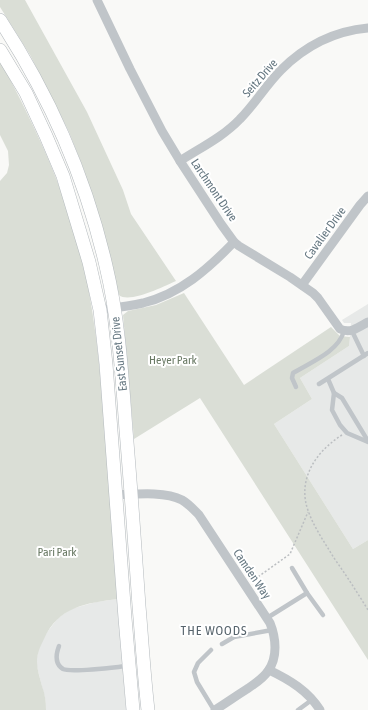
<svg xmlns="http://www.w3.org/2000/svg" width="368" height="710" font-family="'Asap Condensed',sans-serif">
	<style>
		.built { fill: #e7e9e8 }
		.green { fill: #daded6 }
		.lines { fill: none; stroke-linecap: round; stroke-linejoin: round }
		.secondary-casing { stroke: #b3b9bd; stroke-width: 14 }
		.path { stroke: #bbbec1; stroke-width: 1.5; stroke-dasharray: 2 2; stroke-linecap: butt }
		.service { stroke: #c0c5c9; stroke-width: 4.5 }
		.minor { stroke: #c0c5c9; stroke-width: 9 }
		.secondary { stroke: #fff; stroke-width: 13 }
		.labels { text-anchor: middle; stroke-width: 4; stroke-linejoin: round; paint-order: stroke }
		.street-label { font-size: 12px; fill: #657781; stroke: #fff }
		.park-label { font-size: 12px; fill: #697964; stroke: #fff }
		.neighbourhood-label { font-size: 13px; letter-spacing: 1px; fill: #57646c; stroke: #fff }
	</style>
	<rect width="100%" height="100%" fill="#f9f9f7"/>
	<!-- built -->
	<g class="built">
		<polygon points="368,304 368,540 353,549 274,424 312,399 300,378 349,346 351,323 344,323 342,320"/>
		<polygon points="118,599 126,710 46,710 45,698 36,663 38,651 45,635 58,618 71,609 96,602"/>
	</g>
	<!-- green -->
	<g class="green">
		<path d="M0,0H25L87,112L123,190L131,214L176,281C165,286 129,304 119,295L84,170L69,132L30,55L0,7Z"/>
		<path d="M0,62L2,64C37,130 69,198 85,271C97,329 102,387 106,445C110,497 114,548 118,599C86,603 58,607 44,639C40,647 37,653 37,662C37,670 40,678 42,686C45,694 46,702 46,710H0V181L7,173L9,165L8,151L0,135Z"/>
		<polygon points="184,293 244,385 331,327 340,336 350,337 349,346 300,378 312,399 274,424 353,549 368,540 368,660 200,398 134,439 123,315 128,311 156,305"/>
	</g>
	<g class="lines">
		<defs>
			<g id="secondary">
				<path d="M0,20C49,95 86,179 106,266C119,320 122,376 126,430C131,489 135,548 139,606C142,641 144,676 148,710"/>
				<polyline points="0,50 26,93 46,136 63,176 89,262 100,310 106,364 125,618 133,710"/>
			</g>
		</defs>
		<!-- secondary casing -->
		<use href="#secondary" class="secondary-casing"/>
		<!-- path -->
		<g class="path">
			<path d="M342,435C315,452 296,481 309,513C315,529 325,543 334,558C346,575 357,592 368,610"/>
			<polyline points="255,579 290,554 308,512"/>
		</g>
		<!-- service -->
		<g class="service">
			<polyline points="352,331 364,356"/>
			<polyline points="328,379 334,393 332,410 340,425 347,433 368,442"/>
			<polyline points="319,384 368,353"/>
			<path d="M296,387L292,378L293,373C311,362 338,352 344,331"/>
			<polyline points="334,393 342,398 368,441"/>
			<polyline points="307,593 323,615"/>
			<polyline points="267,618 307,593 292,568"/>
			<polyline points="222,644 234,637 272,630"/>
			<path d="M59,646C56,654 55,664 63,669C71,673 116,667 127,666"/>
			<polyline points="211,650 198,663 194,672 197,682 214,710"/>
			<polyline points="298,710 313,699"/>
		</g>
		<!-- minor -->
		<g class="minor">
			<path d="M97,0L130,69L162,131L180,161L221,224L234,242L239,246L290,277L313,293L318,298L340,329C351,334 359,327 368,322"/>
			<path d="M180,161C200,148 223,137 240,119C255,104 266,85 281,70C305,46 335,31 368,28"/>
			<polyline points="302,285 360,205 368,196"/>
			<path d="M100,310C114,308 129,306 143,303C180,294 208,269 234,242"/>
			<path d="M117,495C136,494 165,491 182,500C189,504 194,510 199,515L270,623C276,638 278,657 268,671C263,679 254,684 247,689C236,696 226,703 215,710"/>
			<path d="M269,670C290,680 308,691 320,710"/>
		</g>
		<!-- secondary -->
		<use href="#secondary" class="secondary"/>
	</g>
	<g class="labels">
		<!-- street labels -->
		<g class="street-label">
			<text transform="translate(260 78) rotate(-49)" y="4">Seitz Drive</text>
			<text transform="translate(214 190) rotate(56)" y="4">Larchmont Drive</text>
			<text transform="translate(325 233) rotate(-54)" y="4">Cavalier Drive</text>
			<text transform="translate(119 354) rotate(-96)" y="4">East Sunset Drive</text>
			<text transform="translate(252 574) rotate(56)" y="4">Camden Way</text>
		</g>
		<!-- park labels -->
		<g class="park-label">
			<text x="173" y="364">Heyer Park</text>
			<text x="57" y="556">Pari Park</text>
		</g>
		<!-- neighbourhood labels -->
		<g class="neighbourhood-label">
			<text x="214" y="635">THE WOODS</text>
		</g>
	</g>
</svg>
